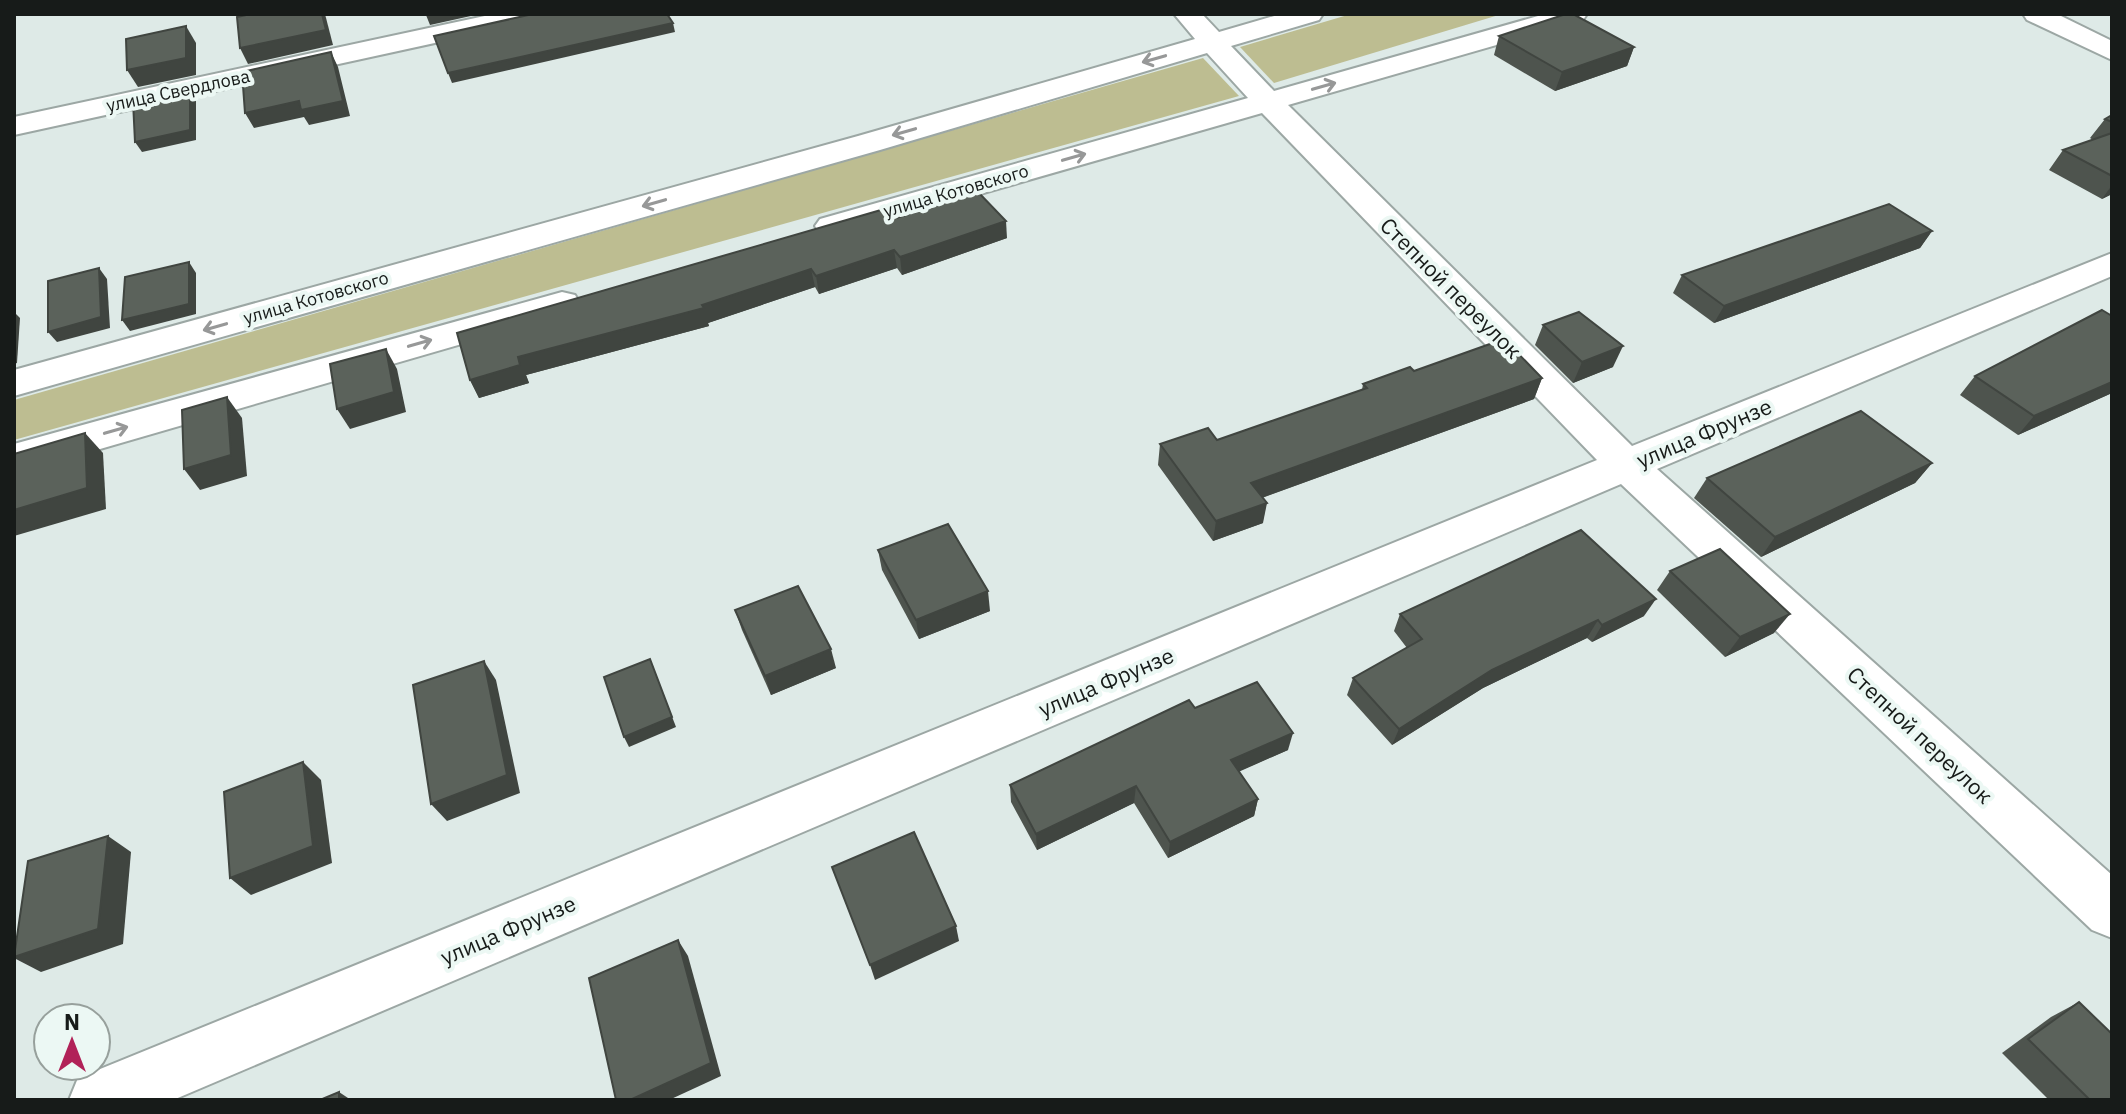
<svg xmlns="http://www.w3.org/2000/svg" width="2126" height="1114" font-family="'IBM Plex Sans',sans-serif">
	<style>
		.green { fill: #bdbd91 }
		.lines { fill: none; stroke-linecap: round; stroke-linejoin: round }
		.minor-casing { stroke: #9ca7a4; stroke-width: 4 }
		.minor { fill: #fff; fill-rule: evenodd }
		.wall { fill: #4e544e }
		.shaded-wall { fill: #404540 }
		.building { fill: #5b625b; stroke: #404540; stroke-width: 2 }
		.oneway { stroke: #979898 }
		.labels { text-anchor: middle; stroke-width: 8; stroke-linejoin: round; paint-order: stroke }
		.far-street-label { font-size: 18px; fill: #171b19; stroke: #ecf8f4 }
		.street-label { font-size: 22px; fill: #171b19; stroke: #ecf8f4 }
	</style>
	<rect width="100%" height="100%" fill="#deeae7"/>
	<!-- green -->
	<g class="green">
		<polygon points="1351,14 1502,14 1274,83 1240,47"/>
		<polygon points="1203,58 1239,96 14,440 14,400"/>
	</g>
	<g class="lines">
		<defs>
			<g id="minor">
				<polygon points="494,14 544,14 540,20 531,22 14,135 14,117"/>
				<polygon points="1174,14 1202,14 1219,32 1281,14 1323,14 1319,20 1231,46 1274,91 1545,14 1587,14 1583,20 1288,105 1632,446 2112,253 2112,276 1657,469 2112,875 2112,938 2092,930 1621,484 173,1100 69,1100 78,1078 1597,460 1262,113 844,233 832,236 820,233 815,226 820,219 1248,98 1207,53 880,150 14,396 14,370 858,136 1195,39"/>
				<polygon points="2023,14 2057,14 2112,41 2112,60 2027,20"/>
				<polygon points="562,292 575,295 580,303 575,311 14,474 14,444"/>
			</g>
		</defs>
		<!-- minor casing -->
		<use href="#minor" class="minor-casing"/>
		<!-- minor -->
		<use href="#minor" class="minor"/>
	</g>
	<!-- wall -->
	<g class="wall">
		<polygon points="1499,36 1634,47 1627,66 1555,91 1494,55"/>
		<polygon points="2112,115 2112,194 2102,199 2049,170 2063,150 2093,140 2090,138 2105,119"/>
		<polygon points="896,218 1007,238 902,275 897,268 819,294 815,287 708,323 709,326 526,375 529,383 479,398 470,380"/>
		<polygon points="1932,231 1920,248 1714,323 1673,293 1682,275"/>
		<polygon points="1543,325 1613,367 1573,383 1535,345"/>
		<polygon points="1414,371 1542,378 1534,399 1262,498 1263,523 1213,541 1158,465 1160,444 1217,440 1362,390 1363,384"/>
		<polygon points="1975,376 2112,393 2018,435 1960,395"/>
		<polygon points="1932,463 1915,483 1761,557 1694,498 1707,478"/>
		<polygon points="878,550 990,611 919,639 882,570"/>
		<polygon points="1670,571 1774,633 1725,657 1657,590"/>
		<polygon points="735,610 836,668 771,695 742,630"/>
		<polygon points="1400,614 1644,616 1592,642 1587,638 1483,688 1392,745 1347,695 1353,678 1407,648 1394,631"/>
		<polygon points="1195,708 1288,750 1239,771 1258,799 1254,816 1168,858 1134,803 1037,850 1011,802 1010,785"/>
		<polygon points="2079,1002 2112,1100 2049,1100 2002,1053 2051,1017"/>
	</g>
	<!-- shaded-wall -->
	<g class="shaded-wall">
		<polygon points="322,14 325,14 333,45 248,64 240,48"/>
		<polygon points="430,14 480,14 430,25 426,15"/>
		<polygon points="673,23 675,32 452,83 448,73"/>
		<polygon points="186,26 196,43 196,75 138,87 127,70"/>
		<polygon points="1634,47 1627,66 1555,91 1562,72"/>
		<polygon points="331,52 338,67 350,116 309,125 304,117 254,128 245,113"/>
		<polygon points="190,88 196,98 196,140 142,152 135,142"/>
		<polygon points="2112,185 2112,194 2102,199"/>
		<polygon points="1006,221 1007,238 902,275 900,257"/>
		<polygon points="1932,231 1920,248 1714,323 1724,306"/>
		<polygon points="894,250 897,268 819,294 816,276"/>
		<polygon points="189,262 196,273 196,314 130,331 122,320"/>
		<polygon points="99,268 107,279 110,328 57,342 48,332"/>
		<polygon points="811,269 815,287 708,323 709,326 526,375 529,383 479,398 470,380 518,357 702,305"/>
		<polygon points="14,312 20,318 17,363 14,364"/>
		<polygon points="1623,346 1613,367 1573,383 1582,362"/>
		<polygon points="386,349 397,369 406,412 350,429 337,409"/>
		<polygon points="1542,378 1534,399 1247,503 1251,483"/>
		<polygon points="2112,382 2112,393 2018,435 2034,416"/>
		<polygon points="227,397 242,418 247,476 200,490 184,469"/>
		<polygon points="85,433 103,453 106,509 14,536 14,510"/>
		<polygon points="1932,463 1915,483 1761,557 1775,537"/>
		<polygon points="1267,503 1263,523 1213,541 1216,521"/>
		<polygon points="988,591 990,611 919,639 916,620"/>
		<polygon points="1656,599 1644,616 1592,642 1602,625"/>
		<polygon points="1790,614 1774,633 1725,657 1740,637"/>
		<polygon points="1598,620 1587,638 1483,688 1392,745 1399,729 1492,670"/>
		<polygon points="831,649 836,668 771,695 765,676"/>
		<polygon points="650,659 676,727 629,747 624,737"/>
		<polygon points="484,661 496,680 520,793 447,821 431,804"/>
		<polygon points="1293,733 1288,750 1227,777 1231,760"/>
		<polygon points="303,762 321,780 332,863 251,895 230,878"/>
		<polygon points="1136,786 1134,803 1037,850 1036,834"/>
		<polygon points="1258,799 1254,816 1168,858 1170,842"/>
		<polygon points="108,836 131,852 123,944 41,972 14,958"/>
		<polygon points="956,926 959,941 875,980 870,965"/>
		<polygon points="678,940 688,956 721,1076 669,1100 630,1100"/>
		<polygon points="339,1092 351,1100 339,1100"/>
	</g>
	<!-- building -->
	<g class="building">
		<polygon points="251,14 322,14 326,30 240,48 237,17"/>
		<polygon points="533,14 667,14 673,23 448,73 434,36"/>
		<polygon points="1566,14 1573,14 1634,47 1562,72 1499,36"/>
		<polygon points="186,26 186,58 127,70 126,39"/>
		<polygon points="331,52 343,101 301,110 299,101 245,113 242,72"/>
		<polygon points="190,88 190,130 135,142 133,101"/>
		<polygon points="2112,115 2112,122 2105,119"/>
		<polygon points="2112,133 2112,176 2063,150"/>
		<polygon points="978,192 1006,221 900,257 894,250 816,276 811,269 702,305 704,308 518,357 520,365 470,380 457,333 888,208 896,218"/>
		<polygon points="1889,204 1932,231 1724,306 1682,275"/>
		<polygon points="189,262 189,304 122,320 125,277"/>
		<polygon points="99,268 101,317 48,332 48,281"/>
		<polygon points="2102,310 2112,316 2112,382 2034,416 1975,376"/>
		<polygon points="1579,312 1623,346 1582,362 1543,325"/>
		<polygon points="1504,339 1542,378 1251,483 1267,503 1216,521 1160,444 1208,428 1217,440 1367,388 1363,384 1410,367 1414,371"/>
		<polygon points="386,349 394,392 337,409 330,364"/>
		<polygon points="227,397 231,455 184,469 182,410"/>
		<polygon points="1861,411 1932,463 1775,537 1707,478"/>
		<polygon points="85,433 87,488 14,510 14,454"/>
		<polygon points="948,524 988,591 916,620 878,550"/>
		<polygon points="1581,530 1656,599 1602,625 1598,620 1492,670 1399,729 1353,678 1422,639 1400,614"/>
		<polygon points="1720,549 1790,614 1740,637 1670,571"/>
		<polygon points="798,586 831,649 765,676 735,610"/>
		<polygon points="650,659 672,717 624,737 604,677"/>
		<polygon points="484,661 507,775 431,804 413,685"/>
		<polygon points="1257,682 1293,733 1231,760 1258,799 1170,842 1136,786 1036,834 1010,785 1189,700 1195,708"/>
		<polygon points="303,762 313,846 230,878 224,792"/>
		<polygon points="914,832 956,926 870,965 832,867"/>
		<polygon points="108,836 98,929 14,957 28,861"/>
		<polygon points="678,940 711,1063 630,1100 616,1100 589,978"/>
		<polygon points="2079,1002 2112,1034 2112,1100 2090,1100 2028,1039"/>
		<polygon points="339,1092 339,1100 320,1100"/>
	</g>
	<!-- one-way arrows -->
	<defs><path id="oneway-shaft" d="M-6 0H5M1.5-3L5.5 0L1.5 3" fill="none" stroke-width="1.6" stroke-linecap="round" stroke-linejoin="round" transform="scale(2)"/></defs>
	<g class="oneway">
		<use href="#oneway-shaft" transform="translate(1154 59) rotate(164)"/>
		<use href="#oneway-shaft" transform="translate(1324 86) rotate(-16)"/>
		<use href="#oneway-shaft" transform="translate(904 132) rotate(164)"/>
		<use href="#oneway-shaft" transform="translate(1074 157) rotate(-16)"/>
		<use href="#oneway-shaft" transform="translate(654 203) rotate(164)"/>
		<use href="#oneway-shaft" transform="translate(215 327) rotate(164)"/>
		<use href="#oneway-shaft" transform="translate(420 343) rotate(-16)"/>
		<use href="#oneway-shaft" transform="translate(116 430) rotate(-16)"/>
	</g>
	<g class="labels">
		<!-- far-street labels -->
		<g class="far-street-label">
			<text transform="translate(178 91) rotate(-12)" y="6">улица Свердлова</text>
			<text transform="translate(956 191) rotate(-16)" y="6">улица Котовского</text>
			<text transform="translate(316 298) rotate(-16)" y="6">улица Котовского</text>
		</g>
		<!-- street labels -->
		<g class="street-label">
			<text transform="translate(1451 288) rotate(45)" y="8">Степной переулок</text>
			<text transform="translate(1704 433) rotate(-23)" y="8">улица Фрунзе</text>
			<text transform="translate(1106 682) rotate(-23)" y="8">улица Фрунзе</text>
			<text transform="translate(1920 735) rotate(43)" y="8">Степной переулок</text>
			<text transform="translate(508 930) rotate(-23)" y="8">улица Фрунзе</text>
		</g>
	</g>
	<!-- border -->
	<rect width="2126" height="1114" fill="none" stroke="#171b19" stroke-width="32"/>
	<!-- north arrow -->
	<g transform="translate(72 1042)"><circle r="38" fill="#ecf8f4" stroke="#97a09c" stroke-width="2"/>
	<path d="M0-6L14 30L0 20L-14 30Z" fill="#b12258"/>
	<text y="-12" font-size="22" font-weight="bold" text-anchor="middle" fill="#171b19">N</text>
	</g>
</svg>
